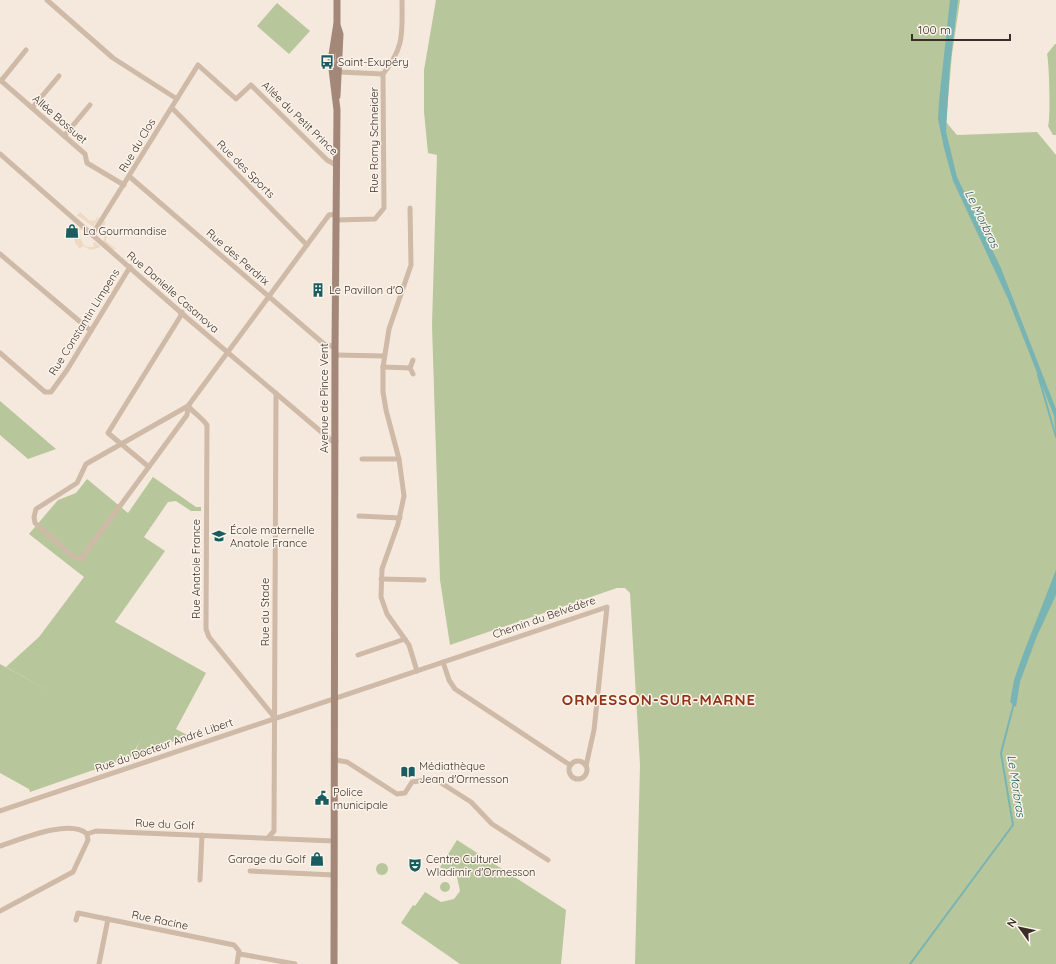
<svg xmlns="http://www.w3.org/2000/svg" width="1056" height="964" font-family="Quicksand,sans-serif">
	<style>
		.green { fill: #b8c69b }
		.plaza { fill: #eedac3 }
		.water { fill: #79b4b5 }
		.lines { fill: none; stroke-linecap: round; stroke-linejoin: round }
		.stream { stroke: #79b4b5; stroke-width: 2 }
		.street { stroke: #cfb9a7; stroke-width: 5 }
		.secondary { stroke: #a38778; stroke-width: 7 }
		.labels { text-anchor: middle; stroke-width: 3; stroke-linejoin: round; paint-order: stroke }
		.poi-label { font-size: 11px; fill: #3b2e29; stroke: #fcf4ea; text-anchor: start }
		.street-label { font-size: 11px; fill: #3b2e29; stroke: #fcf4ea }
		.water-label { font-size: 12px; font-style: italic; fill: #195d61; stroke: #fcf4ea }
		.district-label { font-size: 15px; font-weight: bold; letter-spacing: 1px; fill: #923419; stroke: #fcf4ea }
	</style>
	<rect width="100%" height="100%" fill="#f5e9dd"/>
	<!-- green -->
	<g class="green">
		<polygon points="436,0 960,0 952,54 946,122 957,135 1037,132 1056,155 1056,964 635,964 640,765 630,593 625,588 617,588 450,645 440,580 432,325 437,155 428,153 424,112 424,70"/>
		<polygon points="277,3 310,31 289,54 257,26"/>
		<path d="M1055,44H1056V135H1053L1048,126C1051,121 1049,60 1047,54Z"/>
		<polygon points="0,401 56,449 28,459 0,435"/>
		<polygon points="153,477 196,507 201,507 201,511 191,511 176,501 168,502 144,537 165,551 115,622 206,673 176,729 189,736 157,747 158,751 134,759 132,758 140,741 131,757 30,792 29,789 0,773 0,664 55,694 6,667 39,637 84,577 29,534 58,500 76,493 87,479 128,513"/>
		<polygon points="457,840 566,910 561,964 460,964 401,923 413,905 415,906 425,892 441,902 454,899 460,891 457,877 440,867"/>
		<circle cx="382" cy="869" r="6"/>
		<circle cx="445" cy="887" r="5"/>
	</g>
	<!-- plaza -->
	<g class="plaza">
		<polygon points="80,212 90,221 96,220 97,217 99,218 93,227 80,217 76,216"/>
		<polygon points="103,220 106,222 104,226 107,233 106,241 116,249 112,250 103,242 105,234 101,224"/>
		<polygon points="75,225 84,230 78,230 79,236 84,245 87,247 94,247 93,243 95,242 101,247 91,250 83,246 80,249 75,243 74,231 71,229"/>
	</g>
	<!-- water -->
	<g class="water">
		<polygon points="950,0 958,0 950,66 946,131 957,177 1001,268 1056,409 1056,439 1054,416 1008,299 953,181 944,148 938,119 939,101"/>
		<polygon points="1056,570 1056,595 1037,636 1020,682 1016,707 1010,702 1014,680 1022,657"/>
	</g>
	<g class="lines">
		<!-- stream -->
		<g class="stream">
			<polyline points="1038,375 1056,437"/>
			<polyline points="910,964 1013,825 1001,753 1014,703"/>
		</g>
		<!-- street -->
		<g class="street">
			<polyline points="47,0 113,58 177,99"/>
			<polyline points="339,72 383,74"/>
			<polyline points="0,80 85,154 87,163 124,185"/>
			<polyline points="1,81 26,50"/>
			<polyline points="32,108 59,76"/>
			<polyline points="172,108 307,245"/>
			<polyline points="64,136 90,105"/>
			<polyline points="0,154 186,317 332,441 336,441"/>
			<polyline points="130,177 324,344 335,347"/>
			<path d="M336,220L375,219L384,208L383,74C405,47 402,33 402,0"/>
			<polyline points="92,235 198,65 236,99 251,85 327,160 336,165"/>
			<polyline points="0,254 91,331"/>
			<polyline points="0,353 45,392 51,392 67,370 130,267"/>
			<polyline points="335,355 384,356"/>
			<polyline points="383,367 410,368"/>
			<polyline points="413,374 410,368 413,360"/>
			<polyline points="188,406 187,415 81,559 72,556 35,523 34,517 36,509 77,483 86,464 188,406 329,215 336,214"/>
			<path d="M188,406C194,413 201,417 207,425L206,629L209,637L275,718"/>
			<polyline points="362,459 399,459 404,496 398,524 382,569 381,597 387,614 409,645 417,671"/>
			<polyline points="399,459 386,410 383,392 383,367 389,329 411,265 410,208"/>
			<polyline points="149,467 108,433 180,317 182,312"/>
			<polyline points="359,516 400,518"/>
			<polyline points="381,579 424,580"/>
			<polyline points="358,655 405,639"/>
			<polyline points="443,662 449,680 455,689 570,765"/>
			<polyline points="335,760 347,762 397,794 405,793 412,782 433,779 438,781 471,802 492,824 548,860"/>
			<circle cx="578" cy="770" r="9"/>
			<polyline points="0,811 607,607 594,730 586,766"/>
			<polyline points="268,838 274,831 276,393"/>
			<path d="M0,846C19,840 70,818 87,834L96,831L334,841"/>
			<polyline points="250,871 334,875"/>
			<polyline points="200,880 202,835"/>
			<polyline points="0,911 73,872 88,840 87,834"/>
			<polyline points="76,920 78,913 234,945 239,951 237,964"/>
			<polyline points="240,954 295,964"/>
			<polyline points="99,964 108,919"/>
		</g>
		<!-- secondary -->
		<g class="secondary">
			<polyline points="337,96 340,34 337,25"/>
			<polyline points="334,964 335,347 337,110 331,61 337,23 337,0"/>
		</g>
	</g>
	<!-- icons -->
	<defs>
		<symbol id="bus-bare" viewBox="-9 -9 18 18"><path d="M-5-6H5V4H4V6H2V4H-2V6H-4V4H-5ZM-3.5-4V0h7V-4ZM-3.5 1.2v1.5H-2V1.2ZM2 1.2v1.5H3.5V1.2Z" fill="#195d61" stroke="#fcf4ea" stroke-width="2.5" paint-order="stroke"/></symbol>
		<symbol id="shop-bare" viewBox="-9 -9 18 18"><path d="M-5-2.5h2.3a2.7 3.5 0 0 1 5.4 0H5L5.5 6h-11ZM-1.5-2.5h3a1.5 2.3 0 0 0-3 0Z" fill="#195d61" stroke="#fcf4ea" stroke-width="2.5" paint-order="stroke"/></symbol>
		<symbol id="building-bare" viewBox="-9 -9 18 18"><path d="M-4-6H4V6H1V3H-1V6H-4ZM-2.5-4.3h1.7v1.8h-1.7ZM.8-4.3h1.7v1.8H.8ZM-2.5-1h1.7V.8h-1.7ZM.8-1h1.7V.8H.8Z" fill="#195d61" stroke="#fcf4ea" stroke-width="2.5" paint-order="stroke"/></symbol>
		<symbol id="school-bare" viewBox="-9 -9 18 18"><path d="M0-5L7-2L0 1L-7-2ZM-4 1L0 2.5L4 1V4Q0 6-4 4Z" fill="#195d61" stroke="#fcf4ea" stroke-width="2.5" paint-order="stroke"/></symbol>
		<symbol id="library-bare" viewBox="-9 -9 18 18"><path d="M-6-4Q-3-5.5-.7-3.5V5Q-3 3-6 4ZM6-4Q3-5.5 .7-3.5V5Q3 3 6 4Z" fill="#195d61" stroke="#fcf4ea" stroke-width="2.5" paint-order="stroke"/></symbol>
		<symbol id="civic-bare" viewBox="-9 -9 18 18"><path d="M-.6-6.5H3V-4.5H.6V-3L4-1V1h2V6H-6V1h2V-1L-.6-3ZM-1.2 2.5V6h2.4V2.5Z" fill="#195d61" stroke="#fcf4ea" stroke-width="2.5" paint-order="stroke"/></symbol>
		<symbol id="theatre-bare" viewBox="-9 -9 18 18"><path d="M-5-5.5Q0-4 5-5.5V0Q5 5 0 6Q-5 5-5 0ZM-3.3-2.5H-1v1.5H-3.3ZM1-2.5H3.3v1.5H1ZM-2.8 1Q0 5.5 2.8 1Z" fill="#195d61" stroke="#fcf4ea" stroke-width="2.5" paint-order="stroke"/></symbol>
	</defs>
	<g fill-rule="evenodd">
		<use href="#bus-bare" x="317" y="52" width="20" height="20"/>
		<use href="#shop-bare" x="62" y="221" width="20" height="20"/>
		<use href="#building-bare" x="308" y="280" width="20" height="20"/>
		<use href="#school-bare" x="209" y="526" width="20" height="20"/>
		<use href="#library-bare" x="398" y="762" width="20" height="20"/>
		<use href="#civic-bare" x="312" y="788" width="20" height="20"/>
		<use href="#shop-bare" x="307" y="849" width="20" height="20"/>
		<use href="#theatre-bare" x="405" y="855" width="20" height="20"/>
	</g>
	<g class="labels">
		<!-- poi labels -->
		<g class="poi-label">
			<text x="338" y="66">Saint-Exupéry</text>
			<text x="83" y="235">La Gourmandise</text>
			<text x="329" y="294">Le Pavillon d'O</text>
			<text x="230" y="534">École maternelle<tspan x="230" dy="13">Anatole France</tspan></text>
			<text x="419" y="770">Médiathèque<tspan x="419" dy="13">Jean d'Ormesson</tspan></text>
			<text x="333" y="796">Police<tspan x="333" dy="13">municipale</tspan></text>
			<text x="306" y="863" text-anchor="end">Garage du Golf</text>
			<text x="426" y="863">Centre Culturel<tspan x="426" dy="13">Wladimir d'Ormesson</tspan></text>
		</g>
		<!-- street labels -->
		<g class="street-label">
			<text transform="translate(300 118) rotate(44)" y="4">Allée du Petit Prince</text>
			<text transform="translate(60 119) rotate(41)" y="4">Allée Bossuet</text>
			<text transform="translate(374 140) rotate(-90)" y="4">Rue Romy Schneider</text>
			<text transform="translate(137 145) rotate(-59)" y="4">Rue du Clos</text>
			<text transform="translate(246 169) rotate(45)" y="4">Rue des Sports</text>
			<text transform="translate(238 257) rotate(41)" y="4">Rue des Perdrix</text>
			<text transform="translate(173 292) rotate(41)" y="4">Rue Danielle Casanova</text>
			<text transform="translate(84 322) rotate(-58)" y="4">Rue Constantin Limpens</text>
			<text transform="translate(324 398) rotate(-90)" y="4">Avenue de Pince Vent</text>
			<text transform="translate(196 569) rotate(-90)" y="4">Rue Anatole France</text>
			<text transform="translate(265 612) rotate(-90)" y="4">Rue du Stade</text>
			<text transform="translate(544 617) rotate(-19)" y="4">Chemin du Belvédère</text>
			<text transform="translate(164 745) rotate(-19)" y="4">Rue du Docteur André Libert</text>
			<text transform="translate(165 824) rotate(3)" y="4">Rue du Golf</text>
			<text transform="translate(160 920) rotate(12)" y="4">Rue Racine</text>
		</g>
		<!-- water labels -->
		<g class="water-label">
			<text transform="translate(982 219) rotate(64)" y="4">Le Morbras</text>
			<text transform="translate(1016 786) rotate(81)" y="4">Le Morbras</text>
		</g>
		<!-- district labels -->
		<g class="district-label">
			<text x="659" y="705">ORMESSON-SUR-MARNE</text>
		</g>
	</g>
	<!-- north arrow -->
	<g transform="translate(1020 928) rotate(303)" stroke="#fcf4ea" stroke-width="3" paint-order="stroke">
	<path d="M0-3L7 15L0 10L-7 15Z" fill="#3b2e29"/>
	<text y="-6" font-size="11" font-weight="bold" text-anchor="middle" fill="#3b2e29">N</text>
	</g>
	<!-- scale -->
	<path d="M912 34v6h98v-6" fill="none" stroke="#3b2e29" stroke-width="2"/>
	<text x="918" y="34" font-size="12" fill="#3b2e29" stroke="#fcf4ea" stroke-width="3" paint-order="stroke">100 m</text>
</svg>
